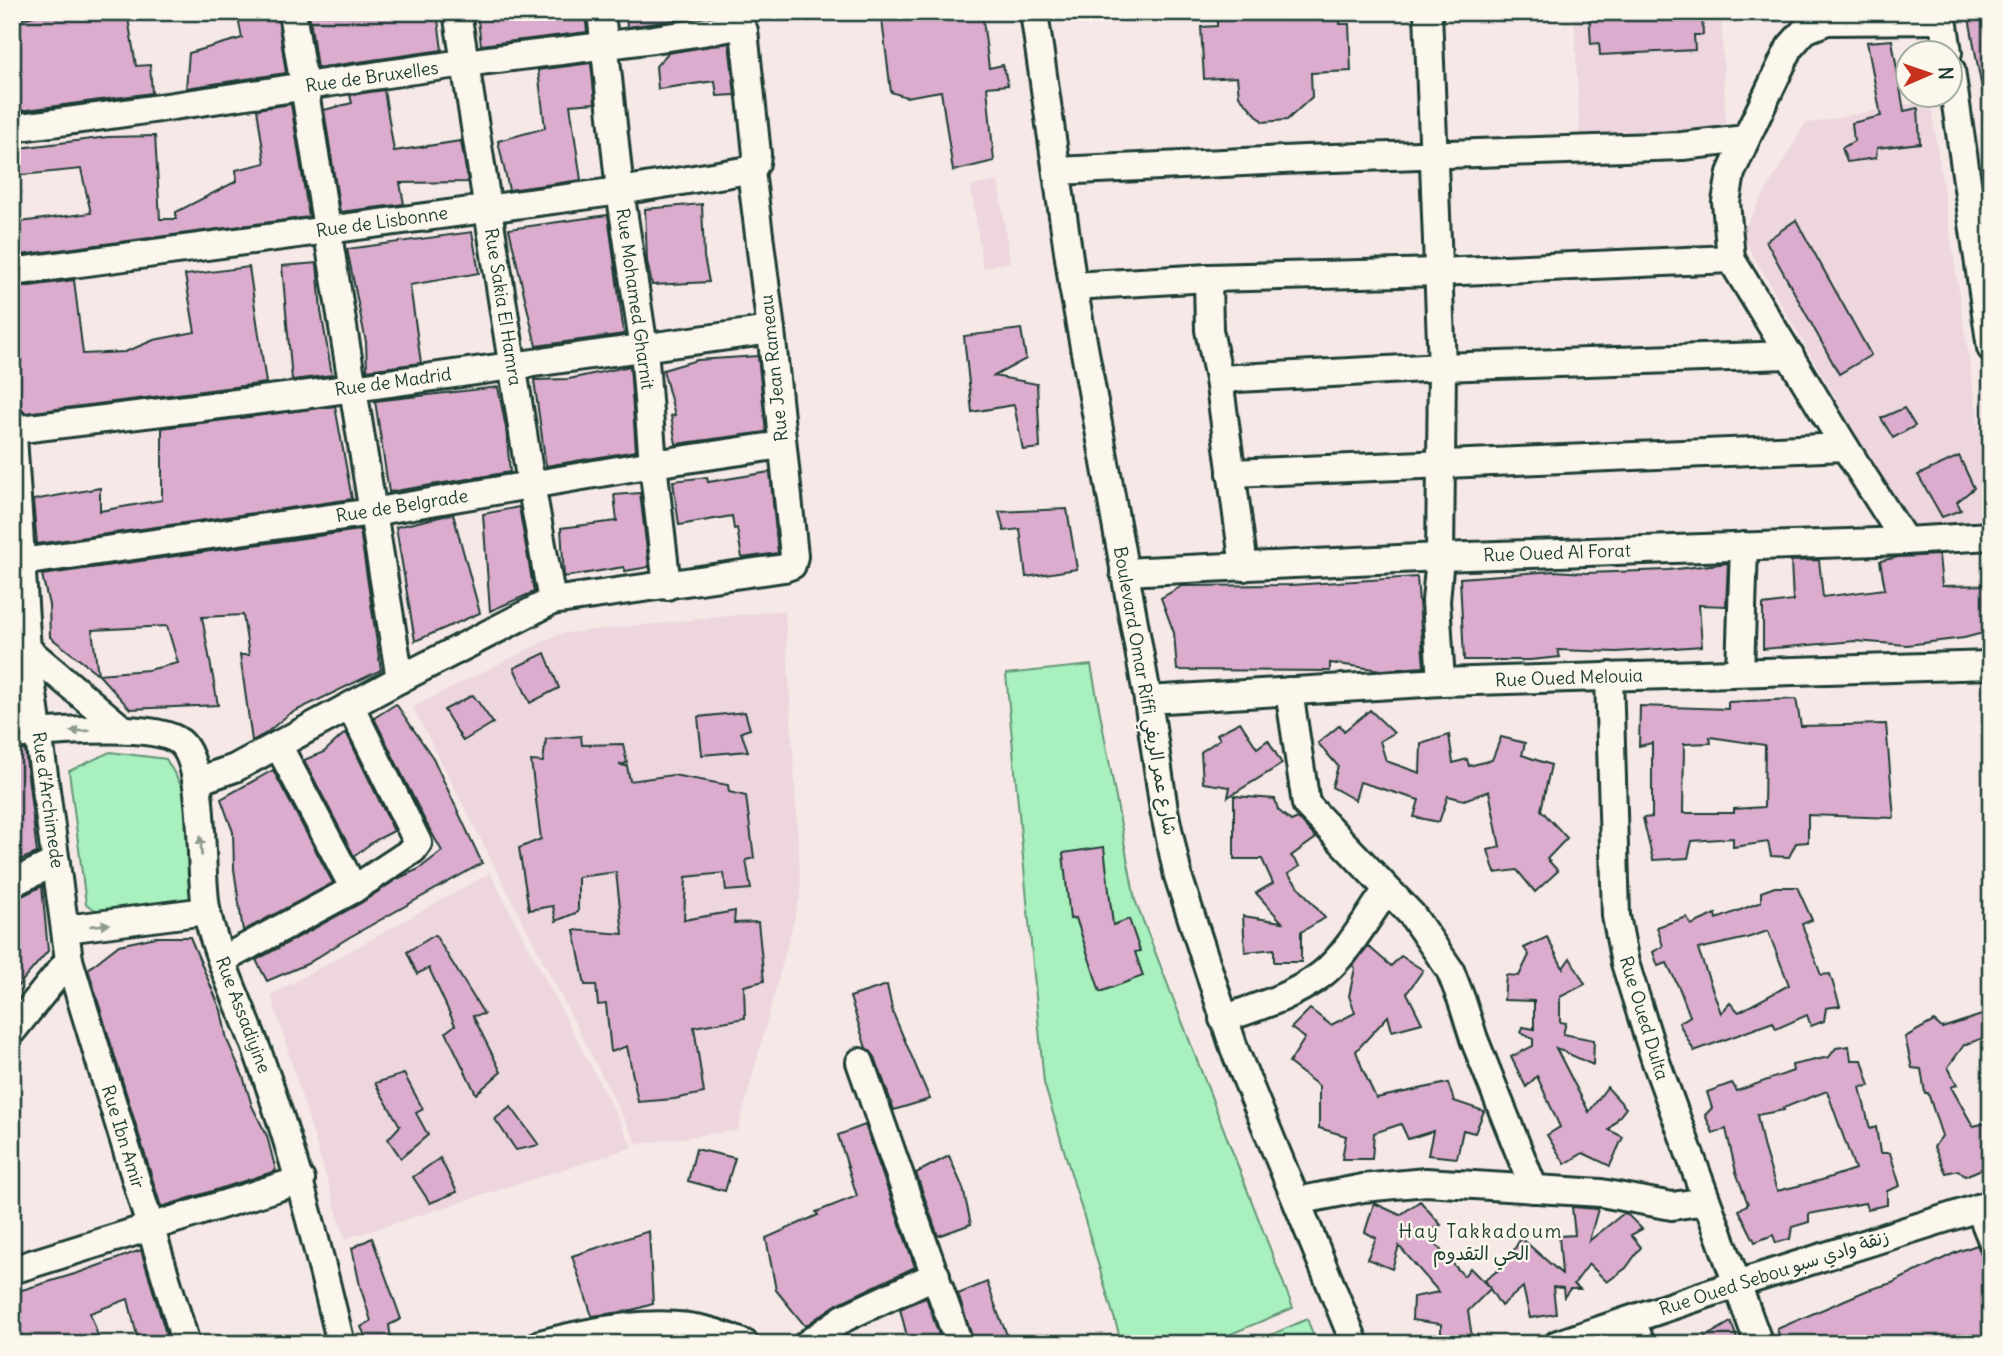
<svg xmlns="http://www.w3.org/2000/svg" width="2003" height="1356" font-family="Delius,'Playpen Sans Arabic',sans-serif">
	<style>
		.built { fill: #edd6de }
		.green { fill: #a8f0bd; stroke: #649678; stroke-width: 2 }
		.building { fill: #dbaccd; stroke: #1f3d34; stroke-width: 2; fill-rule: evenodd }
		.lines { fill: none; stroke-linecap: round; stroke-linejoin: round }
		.minor-casing { stroke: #1f3d34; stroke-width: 32 }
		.minor { stroke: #fbf7ec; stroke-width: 26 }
		.oneway { fill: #8d9a90 }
		.labels { text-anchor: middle; stroke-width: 5; stroke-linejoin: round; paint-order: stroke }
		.street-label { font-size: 18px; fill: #1f3d34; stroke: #fbf7ec }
		.neighbourhood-label { font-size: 19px; letter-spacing: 2px; fill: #1f3d34; stroke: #fbf7ec }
	</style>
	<rect width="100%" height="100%" fill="#f5e8e6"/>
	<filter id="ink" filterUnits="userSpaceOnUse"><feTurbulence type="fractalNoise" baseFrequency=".0143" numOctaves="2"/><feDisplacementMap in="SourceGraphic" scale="14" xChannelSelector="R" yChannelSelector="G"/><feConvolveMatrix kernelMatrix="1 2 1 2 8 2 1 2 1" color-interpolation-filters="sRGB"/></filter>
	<g filter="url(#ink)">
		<!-- built -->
		<g class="built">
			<polygon points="1574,12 1721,12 1726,131 1580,138"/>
			<polygon points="1930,100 1991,506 1991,525 1913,533 1741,234 1805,124"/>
			<polygon points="998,181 1010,262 983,268 971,186"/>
			<polygon points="785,610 801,893 738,1130 637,1144 413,707 559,634"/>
			<polygon points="490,873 633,1147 345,1239 271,995"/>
		</g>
		<!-- green -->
		<g class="green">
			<polygon points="1091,665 1135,900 1293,1308 1207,1344 1122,1344 1044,1083 1006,674"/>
			<polygon points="110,752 166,759 185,792 191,909 110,919 86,904 69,771"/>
			<polygon points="1307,1319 1317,1344 1250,1344"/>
		</g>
		<!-- building -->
		<g class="building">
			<polygon points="48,12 127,12 136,66 150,65 152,93 12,112 12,22"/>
			<polygon points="237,12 277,12 286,73 186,88 189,53 242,38"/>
			<polygon points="309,12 437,12 442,50 317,68"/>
			<polygon points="477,12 585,12 587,32 481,45"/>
			<polygon points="626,12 685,12 685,19 627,27"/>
			<polygon points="881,12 982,12 989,68 1003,65 1008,85 987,87 994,161 953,171 941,91 906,97 891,92"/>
			<polygon points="1217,12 1340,12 1340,24 1349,24 1351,71 1311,73 1312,97 1287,120 1263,122 1239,96 1237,77 1204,79 1201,27 1217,26"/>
			<polygon points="1589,12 1702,12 1703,35 1694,35 1695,50 1600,55 1599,43 1591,44"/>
			<polygon points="1968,12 1991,12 1991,89 1982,89"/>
			<polygon points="1892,40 1904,111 1918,108 1920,143 1877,148 1876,158 1847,162 1842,148 1854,141 1852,123 1881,116 1867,42"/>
			<polygon points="729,43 735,95 717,96 715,81 658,89 656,66 668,53"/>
			<polygon points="591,63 595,103 570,105 581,180 509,190 498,141 545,128 538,70"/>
			<polygon points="384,90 394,151 461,141 468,182 400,183 404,204 340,212 324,110 352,103 350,95"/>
			<polygon points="291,104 309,217 13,256 12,223 91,213 81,169 12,176 12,149 108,137 155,136 160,219 176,219 176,212 237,181 236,170 265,163 257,109"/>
			<polygon points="702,204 704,257 709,282 652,285 647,261 645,209"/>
			<polygon points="608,215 624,334 536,346 509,229"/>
			<polygon points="1796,220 1871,355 1839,374 1766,241"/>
			<polygon points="472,232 479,273 410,285 421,363 367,370 366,342 347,249"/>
			<polygon points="317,263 321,311 332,375 292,380 282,266"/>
			<polygon points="249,267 266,383 25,413 21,408 12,306 15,288 74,280 83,354 125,352 154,340 195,332 185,275"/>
			<polygon points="1021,329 1026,359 994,376 1037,384 1040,448 1023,450 1014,405 972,412 964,336"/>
			<polygon points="758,356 766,432 676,444 671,416 675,415 663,370 697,360"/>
			<polygon points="630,366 636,451 546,466 534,380 569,379"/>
			<polygon points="498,387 506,428 510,472 389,492 375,401"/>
			<polygon points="335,406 352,499 37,544 33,500 100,488 100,511 162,500 162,428"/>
			<polygon points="1904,408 1915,426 1893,438 1881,418"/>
			<polygon points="1959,456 1974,488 1957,502 1961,510 1942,517 1918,475"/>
			<polygon points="770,472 778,553 742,558 737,528 734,529 732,516 679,525 673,481 707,477 708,482"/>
			<polygon points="640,493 649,567 625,571 624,567 564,577 561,528 617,521 614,495"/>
			<polygon points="519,507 534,592 490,611 483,514"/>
			<polygon points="1067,509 1077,569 1026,577 1020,529 1004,531 999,512"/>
			<polygon points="453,514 480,613 415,641 396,527"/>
			<path d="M360,530L381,670L289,714L265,734L252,741L240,655H249L243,615L202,617L218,705L130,709L98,674L50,637L49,605L42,575ZM167,626L178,663L148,670L98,674L92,630Z"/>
			<polygon points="1939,555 1942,586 1991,585 1991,631 1964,638 1907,645 1855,641 1763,649 1763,605 1793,601 1791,561 1819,560 1823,597 1885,589 1880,561 1898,557"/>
			<polygon points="1728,563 1726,606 1699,605 1702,646 1617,652 1558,650 1560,657 1530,660 1464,660 1460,578 1554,571 1587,573 1668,570"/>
			<polygon points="1417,577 1424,667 1381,670 1330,663 1330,671 1177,670 1174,633 1161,598 1182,586 1291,585"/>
			<polygon points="545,653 559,688 530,703 514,668"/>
			<polygon points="473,695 493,723 463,741 444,710"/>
			<path d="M1796,699L1801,726L1886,724L1894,818L1808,815V842L1796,843L1789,857L1771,856L1768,842L1733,847V838L1692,841L1688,858L1653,860L1643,818L1652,817V743L1639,746L1640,706L1728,709V702ZM1710,737L1765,745L1764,807L1734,809V813H1683L1684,744L1711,743Z"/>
			<polygon points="396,704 433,758 482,863 348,938 307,964 267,981 256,960 361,903 397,879 419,869 442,851 425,821 374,718"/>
			<polygon points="1370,710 1394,733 1380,741 1386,761 1420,773 1421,744 1449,735 1453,763 1467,759 1469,766 1492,760 1501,737 1525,743 1522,755 1551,765 1541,810 1567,838 1547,859 1558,871 1535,892 1517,870 1495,873 1488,850 1500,847 1489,791 1464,800 1448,796 1439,822 1414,817 1419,800 1360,782 1355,800 1332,787 1338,766 1318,743 1340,725 1344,731"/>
			<polygon points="745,712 750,729 741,732 748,751 702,755 698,717"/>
			<polygon points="1240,722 1257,748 1268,740 1282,764 1228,797 1230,787 1203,783 1201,752 1220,739 1217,734"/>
			<polygon points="346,732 394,831 374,841 354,856 304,760 324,752"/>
			<polygon points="581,736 582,745 623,744 627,763 619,765 627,766 630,781 673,775 728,785 729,792 746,796 754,858 746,860 751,889 726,891 724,873 686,877 684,920 735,911 734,923 758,922 764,981 744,986 745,1018 694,1027 704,1093 674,1099 638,1102 627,1046 611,1052 606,1004 598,1005 596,985 585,985 574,930 623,934 616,872 578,877 578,912 556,921 553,906 529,910 519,848 541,839 531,761 543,762 546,739"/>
			<polygon points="25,750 37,853 12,863 12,751"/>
			<polygon points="273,770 333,883 243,931 234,869 233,832 221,799"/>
			<polygon points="1234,796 1275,799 1278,810 1291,821 1298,818 1316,838 1291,856 1300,866 1288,874 1325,918 1301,932 1301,962 1274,962 1274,949 1245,952 1243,916 1282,922 1256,893 1273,883 1262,859 1234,859"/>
			<polygon points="1104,847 1113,925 1129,919 1140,951 1135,952 1143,976 1100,992 1076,918 1070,919 1063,853"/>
			<polygon points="42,886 48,951 12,993 12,901"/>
			<path d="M1775,887H1797L1812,920L1802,924L1811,949L1821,975L1830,974L1840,1006L1826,1008L1824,1021L1811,1026L1807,1015L1776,1029L1773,1022L1694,1051L1679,1023L1690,1016L1680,990L1667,963L1658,966L1653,952L1663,946L1657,927L1687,917L1691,925L1716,914L1717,919L1761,902V892ZM1768,931L1789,985L1739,1012L1730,1003L1721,1013L1698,949L1747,938Z"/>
			<polygon points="435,935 484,1014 473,1016 501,1072 476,1094 446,1032 455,1025 429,968 417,974 407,952"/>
			<polygon points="156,937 190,937 221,1010 227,1040 243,1076 252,1106 267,1136 276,1171 161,1207 88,969 119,945"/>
			<polygon points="1547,937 1563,968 1570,958 1585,984 1560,997 1560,1022 1566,1023 1563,1034 1594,1040 1593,1065 1556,1048 1589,1112 1607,1087 1626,1108 1609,1130 1623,1137 1610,1166 1583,1153 1565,1164 1547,1135 1560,1127 1537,1076 1526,1087 1511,1057 1533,1046 1533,1039 1521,1033 1523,1027 1534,1029 1534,1001 1504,1000 1506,975 1519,976 1529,955 1524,948"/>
			<polygon points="1368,946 1391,966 1401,956 1423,970 1407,993 1422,1023 1392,1031 1388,1016 1356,1051 1363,1070 1376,1098 1448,1083 1454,1101 1484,1111 1475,1133 1463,1130 1457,1158 1428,1155 1433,1131 1408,1139 1401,1124 1374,1133 1372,1159 1342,1159 1346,1136 1319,1128 1319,1086 1289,1063 1305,1038 1291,1028 1310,1009 1331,1025 1355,1013 1349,996 1355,968 1353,966"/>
			<polygon points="887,985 893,1013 930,1099 894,1110 875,1057 866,1048 850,997"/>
			<polygon points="1991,1012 1991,1035 1964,1045 1948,1067 1957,1085 1951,1087 1973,1126 1991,1122 1991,1165 1965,1176 1958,1170 1946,1173 1934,1147 1942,1136 1928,1093 1925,1093 1921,1069 1912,1068 1905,1037 1934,1021 1942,1028"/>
			<path d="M1849,1046L1851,1060H1862L1870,1086L1860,1087L1870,1129L1876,1127L1880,1153H1890L1900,1186L1887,1191V1205L1867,1209L1865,1203L1809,1214V1222L1792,1227L1790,1239L1776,1243L1773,1235L1755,1242L1739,1210L1748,1204L1736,1172L1726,1129L1713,1133L1705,1115L1712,1108L1707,1092L1732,1083L1737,1091L1793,1071L1792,1065L1829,1057L1836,1048ZM1827,1091L1855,1169L1822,1180L1777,1191L1763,1145L1757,1115L1784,1110L1783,1108Z"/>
			<polygon points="404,1074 423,1109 416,1113 428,1135 401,1158 388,1139 400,1126 375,1083"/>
			<polygon points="511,1107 539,1145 516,1150 495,1119"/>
			<polygon points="865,1125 915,1267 837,1304 805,1326 776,1290 766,1238 818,1215 816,1212 857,1196 838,1135"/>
			<polygon points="696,1149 735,1158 725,1191 688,1181"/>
			<polygon points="949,1156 963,1188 971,1224 938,1236 916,1173"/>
			<polygon points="440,1158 457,1192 430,1203 413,1177"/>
			<polygon points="1420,1201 1441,1225 1427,1232 1443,1253 1464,1276 1470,1268 1490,1288 1485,1280 1505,1265 1521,1238 1562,1274 1559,1236 1575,1235 1572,1207 1598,1209 1589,1241 1624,1213 1627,1214 1642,1229 1631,1235 1641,1247 1626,1268 1607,1282 1589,1264 1574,1284 1580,1289 1570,1289 1564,1297 1563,1288 1553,1287 1556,1314 1530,1318 1523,1287 1501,1306 1490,1289 1468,1311 1472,1337 1441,1337 1441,1324 1412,1320 1413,1297 1439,1292 1399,1246 1392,1269 1367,1259 1376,1238 1365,1232 1374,1203 1400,1215"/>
			<polygon points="649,1231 653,1304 629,1311 592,1316 572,1256"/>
			<polygon points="372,1238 401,1319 389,1325 391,1339 381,1344 369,1344 361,1327 371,1321 360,1286 352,1248"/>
			<polygon points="1977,1245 1991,1275 1991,1344 1782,1344 1777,1329 1868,1290 1892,1283 1957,1252"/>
			<polygon points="141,1250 169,1344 139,1344 128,1299 90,1313 101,1344 29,1344 12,1330 12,1293 78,1273"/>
			<polygon points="987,1282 999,1316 1011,1344 974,1344 958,1294"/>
			<polygon points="926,1297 942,1344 909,1344 900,1309"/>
			<polygon points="1731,1322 1739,1344 1693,1344"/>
		</g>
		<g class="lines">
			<defs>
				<g id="minor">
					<polyline points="292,12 400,679"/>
					<polyline points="457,12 531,484 552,601"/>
					<polyline points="601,12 620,191 644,348 653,464 667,586"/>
					<polyline points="1034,12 1073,286 1148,700 1164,810 1178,876 1235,1051 1355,1344"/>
					<polyline points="1428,12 1442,367 1440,557 1436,601 1441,682"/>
					<polyline points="1942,12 1948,52"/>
					<polyline points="1951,70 1991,348"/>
					<path d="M12,128C164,110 314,83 465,63C556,51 648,42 738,26L744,31L757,154L756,163L751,171"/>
					<polyline points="1057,171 1305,159 1682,146 1746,139"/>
					<polyline points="12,272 620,191 743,171 751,171"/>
					<polyline points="1208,278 1209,330 1219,379 1244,567"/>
					<polyline points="1073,286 1208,278 1439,272 1731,259"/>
					<polyline points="1219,379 1442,367 1790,355"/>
					<polyline points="12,421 27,650 69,960 186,1344"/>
					<polyline points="13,430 310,394 771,330"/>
					<polyline points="1231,473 1845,447"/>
					<polyline points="1905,541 1845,447 1731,259 1726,202 1731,173 1746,139 1790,47 1805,30 1827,21 1943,20"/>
					<polyline points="21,562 372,512 653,464 782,445"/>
					<polyline points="1124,572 1440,557 1905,541 1991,536"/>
					<polyline points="21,644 122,729"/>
					<polyline points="1740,672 1744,546"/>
					<polyline points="1609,676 1616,916 1625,963 1655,1059 1759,1344"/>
					<polyline points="1289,691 1306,804 1412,915 1450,970 1462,1001 1474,1039 1534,1189"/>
					<polyline points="1148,700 1441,682 1991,665"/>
					<path d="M12,735C47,732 154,721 180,742C208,765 198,876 207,913C218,961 241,1006 258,1053C293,1149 317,1244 341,1344"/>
					<polyline points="278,745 354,889"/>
					<polyline points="197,781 235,768 400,679 552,601 784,568 792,565 794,556 771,330 751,171"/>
					<polyline points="12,883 56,862"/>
					<polyline points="66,929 206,911"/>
					<polyline points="222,960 354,889 413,850 418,843 351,707"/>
					<path d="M1223,1019C1257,1007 1292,997 1321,975C1346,956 1368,916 1387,890"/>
					<polyline points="12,1031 69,960"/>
					<polyline points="860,1062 959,1344"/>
					<polyline points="1297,1201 1363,1188 1426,1182 1601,1193 1672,1206 1706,1201"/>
					<polyline points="1979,1208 1991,1238"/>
					<polyline points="12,1270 301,1180"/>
					<polyline points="1632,1320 1641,1344"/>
					<path d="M540,1344C591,1331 657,1317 709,1331C721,1334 733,1339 745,1344"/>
					<polyline points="807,1344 844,1318 936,1275"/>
					<polyline points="1558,1344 1737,1284 1991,1204"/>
				</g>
			</defs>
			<!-- minor casing -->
			<use href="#minor" class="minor-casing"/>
			<!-- minor -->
			<use href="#minor" class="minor"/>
		</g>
		<!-- one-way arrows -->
		<defs><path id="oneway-solid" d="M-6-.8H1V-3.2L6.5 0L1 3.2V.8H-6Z" transform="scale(1.75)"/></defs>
		<g class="oneway">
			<use href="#oneway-solid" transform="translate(80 731) rotate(178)"/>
			<use href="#oneway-solid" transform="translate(201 846) rotate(-94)"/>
			<use href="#oneway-solid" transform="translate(100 925) rotate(-6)"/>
		</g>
	</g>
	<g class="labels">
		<!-- street labels -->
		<g class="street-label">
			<text transform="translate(372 77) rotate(-8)" y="6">Rue de Bruxelles</text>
			<text transform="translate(382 222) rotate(-8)" y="6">Rue de Lisbonne</text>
			<text transform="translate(635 299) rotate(82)" y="6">Rue Mohamed Gharnit</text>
			<text transform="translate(503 307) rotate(81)" y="6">Rue Sakia El Hamra</text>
			<text transform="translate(774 368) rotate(-96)" y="6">Rue Jean Rameau</text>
			<text transform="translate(393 382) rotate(-8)" y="6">Rue de Madrid</text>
			<text transform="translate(402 506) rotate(-9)" y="6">Rue de Belgrade</text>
			<text transform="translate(1557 553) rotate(-2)" y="6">Rue Oued Al Forat</text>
			<text transform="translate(1569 678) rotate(-2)" y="6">Rue Oued Melouia</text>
			<text transform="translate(1145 691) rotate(80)" y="6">Boulevard Omar Riffi شارع عمر الريفي</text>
			<text transform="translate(48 800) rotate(82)" y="6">Rue d’Archimede</text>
			<text transform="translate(243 1015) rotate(69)" y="6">Rue Assadiyine</text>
			<text transform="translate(1644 1018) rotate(73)" y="6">Rue Oued Dulta</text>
			<text transform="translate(123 1137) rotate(73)" y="6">Rue Ibn Amir</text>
			<text transform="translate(1774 1273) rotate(-18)" y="6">Rue Oued Sebou زنقة وادي سبو</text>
		</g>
		<!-- neighbourhood labels -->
		<g class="neighbourhood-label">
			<text x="1481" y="1238">Hay Takkadoum<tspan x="1481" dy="22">الحي التقدوم</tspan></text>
		</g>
	</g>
	<!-- margin -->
	<rect width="2003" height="1356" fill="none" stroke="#fbf7ec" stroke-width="42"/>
	<rect x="21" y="21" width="1961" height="1314" fill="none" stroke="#1f3d34" stroke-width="2.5" filter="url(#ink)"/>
	<!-- north arrow -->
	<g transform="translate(1929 74) rotate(88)"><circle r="33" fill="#fbf7ec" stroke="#a3ada2" stroke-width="2"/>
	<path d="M0-5L12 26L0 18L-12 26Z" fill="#c8321e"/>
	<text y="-10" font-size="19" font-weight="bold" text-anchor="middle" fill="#1f3d34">N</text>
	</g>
</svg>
